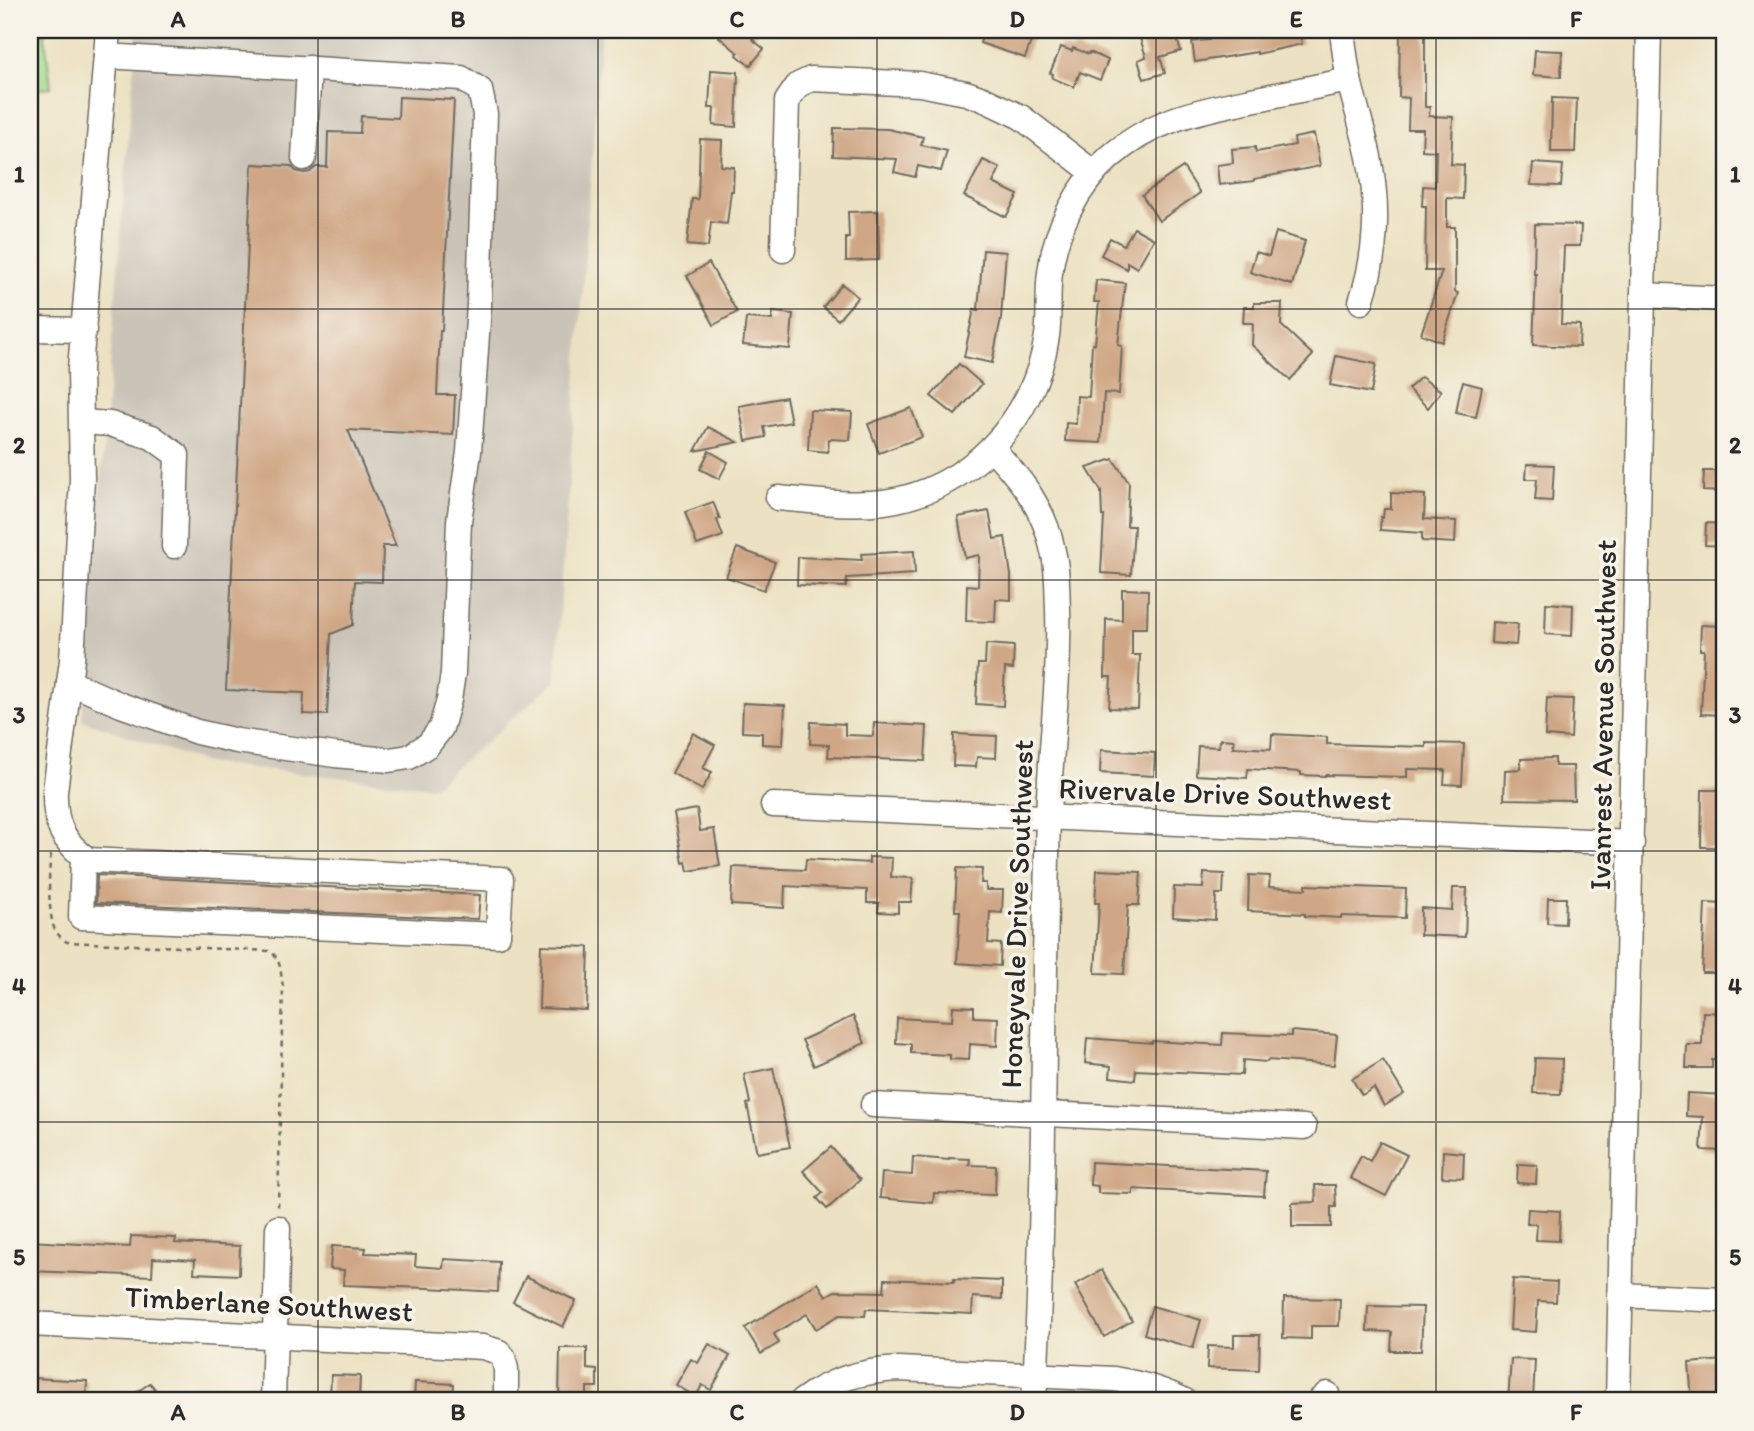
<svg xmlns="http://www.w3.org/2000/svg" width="1754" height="1431" font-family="Itim,sans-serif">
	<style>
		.industrial { fill: #cbc3b8 }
		.green { fill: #a4dc8e; stroke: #68845c; stroke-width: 2 }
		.building { fill: #d0a786 }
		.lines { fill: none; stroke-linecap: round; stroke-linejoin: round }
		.minor-casing { stroke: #6f6b60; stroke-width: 27 }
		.path { stroke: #6f6b60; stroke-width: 2.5; stroke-dasharray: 5 5; stroke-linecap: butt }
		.minor { stroke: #fff; stroke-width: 24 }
		.grid { fill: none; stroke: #2b2b2b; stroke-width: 2; stroke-opacity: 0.55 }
		.labels { text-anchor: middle; stroke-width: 7; stroke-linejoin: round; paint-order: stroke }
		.street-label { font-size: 30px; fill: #2b2b2b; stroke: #f7f3e8 }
		.neatline { fill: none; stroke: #2b2b2b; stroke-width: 2.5 }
		.grid-label { font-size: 23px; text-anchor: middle; font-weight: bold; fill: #2b2b2b }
	</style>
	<rect width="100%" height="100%" fill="#f7f3e8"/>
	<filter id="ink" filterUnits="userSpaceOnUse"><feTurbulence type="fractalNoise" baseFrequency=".0143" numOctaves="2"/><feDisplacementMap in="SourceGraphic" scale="14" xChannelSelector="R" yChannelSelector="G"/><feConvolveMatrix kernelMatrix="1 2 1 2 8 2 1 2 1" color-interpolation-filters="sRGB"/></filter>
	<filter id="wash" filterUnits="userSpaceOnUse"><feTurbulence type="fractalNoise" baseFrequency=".00686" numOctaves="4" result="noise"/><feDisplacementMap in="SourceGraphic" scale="28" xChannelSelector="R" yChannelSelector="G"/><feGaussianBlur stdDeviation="1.57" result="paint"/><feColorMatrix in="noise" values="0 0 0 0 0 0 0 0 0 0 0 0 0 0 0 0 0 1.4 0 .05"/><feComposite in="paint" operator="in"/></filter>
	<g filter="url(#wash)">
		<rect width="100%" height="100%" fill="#ece2c3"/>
		<!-- industrial -->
		<polygon class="industrial" points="137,30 601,30 555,682 433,787 207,763 82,720"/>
		<!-- green -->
		<polygon class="green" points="30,30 44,30 51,87 30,90"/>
		<g id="blocks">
			<!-- building -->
			<g class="building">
				<polygon points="725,30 760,30 752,39 764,49 750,66 737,55 738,53 719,37"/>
				<polygon points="984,30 1035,30 1025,58 980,43"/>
				<polygon points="1158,30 1174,30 1181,51 1160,57 1165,73 1144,79 1138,60 1146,57 1139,35"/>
				<polygon points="1207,30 1235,30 1236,36 1263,31 1263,30 1299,30 1302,44 1257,54 1257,52 1195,62 1192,42 1209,40"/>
				<polygon points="1400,30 1425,30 1425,107 1430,107 1429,116 1453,117 1451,164 1464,165 1463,199 1447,198 1447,227 1455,227 1455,292 1458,293 1442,342 1421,334 1442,271 1425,271 1426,206 1422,206 1423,186 1435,187 1436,151 1422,150 1423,129 1408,129 1409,98 1399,97"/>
				<polygon points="1061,47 1072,51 1073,48 1089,54 1090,52 1108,60 1100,80 1080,72 1074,87 1052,78 1053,74 1050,73"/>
				<polygon points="1535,50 1562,51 1561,77 1533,75"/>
				<polygon points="711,70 738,72 736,127 713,125 714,108 709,108"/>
				<polygon points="399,97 454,100 442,331 440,331 437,395 455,395 453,435 348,430 396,546 383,546 382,582 355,581 353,625 331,634 327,715 303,714 304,693 226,690 252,164 291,166 296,171 304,173 310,172 316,167 327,167 328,132 360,133 361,116 398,118"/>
				<polygon points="1552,98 1577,99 1575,152 1551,152"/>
				<polygon points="834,128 888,129 923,137 921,145 947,151 941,171 918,166 915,177 894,172 897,159 833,156"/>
				<polygon points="1314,134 1320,166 1254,179 1254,181 1219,185 1217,165 1233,163 1232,149 1255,147 1256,152 1295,145 1294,138"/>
				<polygon points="700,139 722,140 721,166 734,167 733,191 731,191 727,224 711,222 708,247 687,245 692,199 698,199"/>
				<polygon points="983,160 1000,168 993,183 1018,195 1006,217 964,196"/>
				<polygon points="1533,163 1563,165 1561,186 1531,185"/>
				<polygon points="1183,167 1200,193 1159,221 1142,195"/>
				<polygon points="878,211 879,260 846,261 846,238 849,238 848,212"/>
				<polygon points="1535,224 1581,225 1580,246 1564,246 1561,324 1580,325 1579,347 1533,345 1536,274 1534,274"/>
				<polygon points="1134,228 1154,239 1137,268 1127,262 1127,269 1101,255 1110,238 1124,245"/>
				<polygon points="1276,232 1305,241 1292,285 1250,272 1256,252 1269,256"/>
				<polygon points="983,250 1006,252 1001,318 992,363 964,357 974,309 978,310"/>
				<polygon points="709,263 737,312 714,325 687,276"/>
				<polygon points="1096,280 1125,283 1118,345 1122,346 1119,394 1104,393 1101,443 1065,441 1066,423 1076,424 1077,396 1089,397 1092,344 1095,344 1099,302 1094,302"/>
				<polygon points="842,284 858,297 838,320 823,307"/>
				<polygon points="1254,303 1282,303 1281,325 1313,355 1290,380 1252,345 1253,323 1243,323 1244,307 1254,307"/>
				<polygon points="773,312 793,314 790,349 743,345 746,318 772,320"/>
				<polygon points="1336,356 1376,364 1371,393 1330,385"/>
				<polygon points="959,364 982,384 955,415 931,396"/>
				<polygon points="1421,377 1441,391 1428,408 1408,389"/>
				<polygon points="1463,382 1482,387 1476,417 1456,413 1460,391"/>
				<polygon points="786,397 791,422 764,427 766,437 746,441 739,406"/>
				<polygon points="911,408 922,437 879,453 868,424"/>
				<polygon points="810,410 852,412 850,440 829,439 828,452 808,450"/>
				<polygon points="708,427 738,442 695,451"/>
				<polygon points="709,451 728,462 719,479 700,469"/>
				<polygon points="1113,459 1129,483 1127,526 1134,526 1131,575 1101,573 1104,516 1102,516 1101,491 1087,468"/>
				<polygon points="1527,464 1554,465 1552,501 1535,500 1537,479 1526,479"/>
				<polygon points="1704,471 1724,471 1724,492 1703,491"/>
				<polygon points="1391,493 1425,495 1424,519 1456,521 1455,543 1422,541 1422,533 1380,530 1381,517 1383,518 1384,509 1391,509"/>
				<polygon points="713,502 720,519 717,520 723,536 697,545 685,512"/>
				<polygon points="989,511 994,539 1005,537 1011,575 1011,600 996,599 995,622 966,621 967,585 978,586 979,555 965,558 958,517"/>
				<polygon points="1706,523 1724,524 1724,546 1705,545"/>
				<polygon points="737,548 775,562 764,590 726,577"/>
				<polygon points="914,551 915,574 847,578 846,587 797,585 798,557 862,560 861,554"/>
				<polygon points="1122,589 1148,590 1147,628 1132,628 1132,655 1140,655 1138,709 1109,708 1111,677 1105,677 1106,619 1122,620"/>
				<polygon points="1546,603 1573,605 1572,636 1545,634"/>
				<polygon points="1492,622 1518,624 1516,645 1491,643"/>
				<polygon points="1701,625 1724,626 1724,715 1701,714 1704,650 1700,650"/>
				<polygon points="986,644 1014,646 1013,669 1005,668 1003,706 976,704 978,664 985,664"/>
				<polygon points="1547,698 1573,699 1571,738 1545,736"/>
				<polygon points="743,703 785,705 783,745 762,744 762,733 742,732"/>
				<polygon points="811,722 845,724 845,735 873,736 874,723 927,726 925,761 828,757 829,745 810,744"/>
				<polygon points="693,733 715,745 703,768 712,772 702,790 672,773"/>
				<polygon points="954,734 997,736 996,758 977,757 976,767 953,766"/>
				<polygon points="1272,734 1327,737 1327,744 1426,747 1426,743 1464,744 1462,785 1444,784 1445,770 1407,769 1407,777 1325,775 1325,776 1301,775 1301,772 1248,769 1247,778 1196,775 1198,746 1219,747 1220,739 1234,740 1233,747 1271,749"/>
				<polygon points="1101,750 1155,753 1154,776 1100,773"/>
				<polygon points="1555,758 1555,766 1573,766 1574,800 1504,799 1505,770 1521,769 1521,759"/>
				<polygon points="1702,790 1724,790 1724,847 1701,847"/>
				<polygon points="697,809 700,831 714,829 720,866 688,871 686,862 683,863 674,813"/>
				<polygon points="869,857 892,858 891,877 913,878 911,902 898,902 898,913 878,912 879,903 867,903 867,890 785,886 784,908 731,905 733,867 805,870 806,859 869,863"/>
				<polygon points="957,868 982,869 981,883 986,883 986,890 1003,890 1002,913 990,912 988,943 1001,944 1000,966 957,963 960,911 955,911"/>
				<polygon points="1097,870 1141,872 1139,905 1128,905 1124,974 1095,973 1099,903 1095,903"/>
				<polygon points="1204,873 1224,874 1223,894 1216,894 1215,920 1173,917 1174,887 1203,888"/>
				<polygon points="97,875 480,895 478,919 96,903"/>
				<polygon points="1249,875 1270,876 1269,887 1306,889 1306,885 1406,889 1405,918 1341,916 1341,918 1305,916 1305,914 1248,911"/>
				<polygon points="1453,888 1467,888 1465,937 1420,935 1421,908 1452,910"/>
				<polygon points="1548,898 1566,898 1565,924 1547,923"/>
				<polygon points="1705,903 1724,904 1724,973 1702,973"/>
				<polygon points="541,945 589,947 587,1010 539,1008"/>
				<polygon points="953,1006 974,1007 974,1017 998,1018 997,1046 970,1044 969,1060 950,1059 950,1055 911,1053 911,1044 896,1043 897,1018 952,1021"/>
				<polygon points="1703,1012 1724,1013 1724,1060 1712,1060 1712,1068 1686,1068 1687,1045 1702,1045"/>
				<polygon points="853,1016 865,1043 814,1066 802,1040"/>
				<polygon points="1291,1031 1337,1035 1334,1065 1268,1060 1267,1062 1243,1060 1242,1075 1136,1070 1135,1080 1110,1077 1111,1066 1085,1063 1087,1038 1152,1043 1152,1041 1222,1045 1223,1033 1291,1036"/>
				<polygon points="1535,1058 1562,1059 1561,1094 1533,1093"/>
				<polygon points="1383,1060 1404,1094 1384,1106 1374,1088 1362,1095 1352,1079"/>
				<polygon points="773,1068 790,1147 757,1153 747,1104 750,1103 744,1074"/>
				<polygon points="1687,1093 1724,1095 1724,1151 1701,1150 1703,1117 1686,1116"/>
				<polygon points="1380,1142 1407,1155 1386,1196 1350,1178 1361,1156 1370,1161"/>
				<polygon points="831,1147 860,1180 827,1209 817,1198 823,1193 803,1171"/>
				<polygon points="1443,1151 1464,1153 1463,1178 1442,1177"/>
				<polygon points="913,1157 949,1160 949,1158 970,1159 969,1165 996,1166 995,1195 934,1193 933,1203 880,1198 882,1173 912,1175"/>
				<polygon points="1091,1162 1266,1171 1264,1196 1133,1189 1133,1194 1098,1193 1098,1186 1090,1185"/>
				<polygon points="1518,1164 1537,1165 1536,1184 1517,1183"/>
				<polygon points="1315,1185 1335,1185 1336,1207 1331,1207 1331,1227 1292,1227 1292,1203 1316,1202"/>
				<polygon points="1528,1209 1560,1211 1559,1241 1536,1240 1537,1224 1527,1224"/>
				<polygon points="131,1236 176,1238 175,1243 240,1246 239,1275 194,1273 195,1260 153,1258 152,1276 30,1271 30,1241 130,1247"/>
				<polygon points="332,1246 366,1248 365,1253 416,1255 415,1266 443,1268 444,1259 499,1262 498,1292 428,1288 343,1285 344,1270 330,1269"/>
				<polygon points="1102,1270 1132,1321 1104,1337 1075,1285"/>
				<polygon points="526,1276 576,1301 563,1327 513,1302"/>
				<polygon points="885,1279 954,1282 954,1279 1002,1281 1002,1299 973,1297 972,1314 866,1309 865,1316 840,1315 816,1329 807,1314 774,1334 779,1343 761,1354 745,1328 818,1283 826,1296 835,1291 884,1292"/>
				<polygon points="1513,1279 1557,1282 1556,1302 1538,1301 1536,1332 1510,1330"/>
				<polygon points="1284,1298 1340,1299 1339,1326 1311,1326 1311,1339 1283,1338"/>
				<polygon points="1152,1306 1201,1320 1193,1348 1144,1334"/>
				<polygon points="1368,1306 1423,1307 1421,1351 1391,1351 1392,1332 1367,1331"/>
				<polygon points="1234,1335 1260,1335 1259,1370 1207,1368 1208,1346 1234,1347"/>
				<polygon points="709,1344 730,1356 711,1390 702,1385 696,1397 676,1385 691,1359 698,1363"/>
				<polygon points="560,1348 587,1348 587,1369 597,1370 597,1387 587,1387 587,1401 559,1401"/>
				<polygon points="1511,1359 1535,1360 1533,1401 1508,1401"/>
				<polygon points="1724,1360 1724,1401 1692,1401 1689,1363"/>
				<polygon points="331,1375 360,1376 359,1401 330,1401"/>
				<polygon points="32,1378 87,1381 86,1401 31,1401"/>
				<polygon points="415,1382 454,1384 453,1401 414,1401"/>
				<polygon points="150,1383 165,1401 124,1401"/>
			</g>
		</g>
	</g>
	<g filter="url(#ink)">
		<use href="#blocks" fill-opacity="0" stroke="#6f6b60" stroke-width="2"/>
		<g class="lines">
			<defs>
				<g id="minor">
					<path d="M1342,30C1344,47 1346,66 1350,84C1356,108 1364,133 1369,157C1379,208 1377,253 1361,302"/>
					<polyline points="304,158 309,68"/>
					<polyline points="783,250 787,101 798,85 811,79 920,84 966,93 983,99 1021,117 1094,173"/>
					<polyline points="1643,295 1724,299"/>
					<polyline points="30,329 84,330"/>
					<polyline points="82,422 110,424 152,437 177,455 174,546"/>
					<path d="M992,448C1022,481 1044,507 1053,551C1058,570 1057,590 1058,609C1060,679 1050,750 1048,820C1042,1014 1046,1208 1034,1401"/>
					<path d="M778,498C813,501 848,506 884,502C968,491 1035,420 1047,336C1050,315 1047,294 1050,273C1055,230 1077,186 1110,157C1155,118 1199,111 1256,99C1287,93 1318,86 1349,80"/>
					<polyline points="69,682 121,705 197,732 237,741 335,755 389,760 409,757 428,745 441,728 449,700 453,673 459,521 469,452 479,305 485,114 480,90 461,78 106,56"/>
					<polyline points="773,805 1632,843"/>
					<path d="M83,857L81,917L498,935L501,879L88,860C62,841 54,823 55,791L72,660L82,479L80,369L108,30"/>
					<polyline points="873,1105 1304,1127"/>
					<polyline points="1620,1295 1724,1300"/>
					<polyline points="30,1324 483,1347 499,1352 503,1357 506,1369 506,1401"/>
					<polyline points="273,1401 278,1228"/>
					<path d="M802,1401C831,1379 863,1371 899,1369L1114,1379C1139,1383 1162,1389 1185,1401"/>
					<polyline points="1319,1401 1327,1394"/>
					<polyline points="1618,1401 1649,30"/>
				</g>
			</defs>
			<!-- minor casing -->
			<use href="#minor" class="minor-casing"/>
			<!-- path -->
			<path class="path" d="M51,855C48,871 48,916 55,930C58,935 62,939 67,942L270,951C282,960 280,972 283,986L278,1207"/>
			<!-- minor -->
			<use href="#minor" class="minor"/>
		</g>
	</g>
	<!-- grid -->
	<path class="grid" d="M318,30V1401M598,30V1401M877,30V1401M1156,30V1401M1436,30V1401M30,309H1724M30,580H1724M30,851H1724M30,1122H1724"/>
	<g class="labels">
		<!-- street labels -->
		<g class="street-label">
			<text transform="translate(1603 715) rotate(-89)" y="10">Ivanrest Avenue Southwest</text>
			<text transform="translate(1225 794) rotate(2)" y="10">Rivervale Drive Southwest</text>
			<text transform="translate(1017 914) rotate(-88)" y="10">Honeyvale Drive Southwest</text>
			<text transform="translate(269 1304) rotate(3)" y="10">Timberlane Southwest</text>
		</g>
	</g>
	<!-- margin -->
	<rect width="1754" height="1431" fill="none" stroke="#f7f3e8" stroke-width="77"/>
	<rect x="38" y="38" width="1678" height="1354" class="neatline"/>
	<g class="grid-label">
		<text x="178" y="27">A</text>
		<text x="458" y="27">B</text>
		<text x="737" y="27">C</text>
		<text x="1017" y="27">D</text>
		<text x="1296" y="27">E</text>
		<text x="1576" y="27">F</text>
		<text x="19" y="182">1</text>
		<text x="1735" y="182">1</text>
		<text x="19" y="453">2</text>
		<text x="1735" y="453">2</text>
		<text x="19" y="723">3</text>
		<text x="1735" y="723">3</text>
		<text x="19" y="994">4</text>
		<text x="1735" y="994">4</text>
		<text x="19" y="1265">5</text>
		<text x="1735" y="1265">5</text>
		<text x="178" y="1420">A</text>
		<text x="458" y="1420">B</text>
		<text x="737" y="1420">C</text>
		<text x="1017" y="1420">D</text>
		<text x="1296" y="1420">E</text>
		<text x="1576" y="1420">F</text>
	</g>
</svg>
